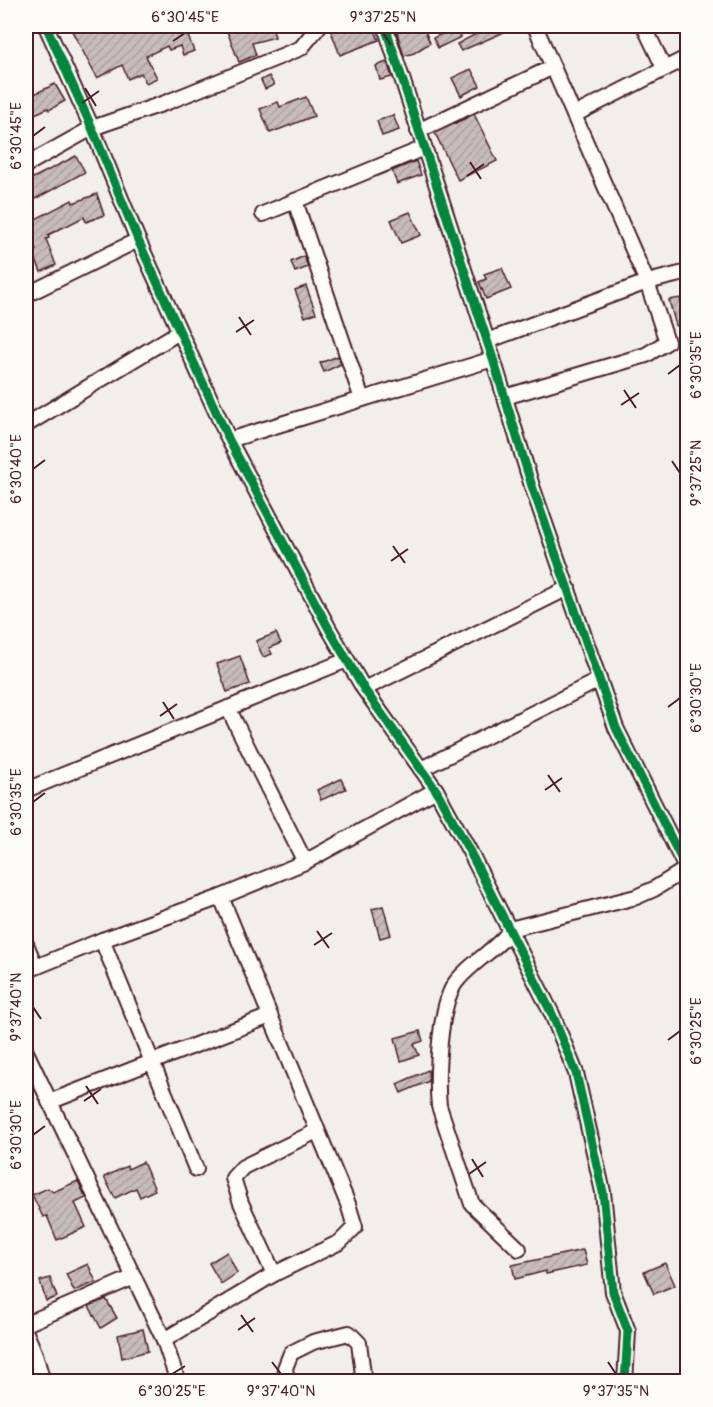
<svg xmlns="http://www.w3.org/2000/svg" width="713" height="1407" font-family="Pangolin,sans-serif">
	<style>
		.building { fill: url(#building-hatch); stroke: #4a1f2b; stroke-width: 1.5 }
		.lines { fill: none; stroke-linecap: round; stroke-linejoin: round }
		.minor-casing { stroke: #4a1f2b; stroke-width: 18 }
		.minor { stroke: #fdfcf7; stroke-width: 14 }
		.cycleway-casing { stroke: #fdfcf7; stroke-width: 13 }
		.cycleway { stroke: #00873e; stroke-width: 9 }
		.ticks { fill: none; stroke: #4a1f2b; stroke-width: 2 }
		.neatline { fill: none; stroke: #4a1f2b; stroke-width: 2 }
		.ticks-label { font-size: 15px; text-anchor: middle; fill: #4a1f2b }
	</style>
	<defs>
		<pattern id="building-hatch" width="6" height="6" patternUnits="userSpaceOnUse" patternTransform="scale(1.5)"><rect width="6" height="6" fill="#c8bbbb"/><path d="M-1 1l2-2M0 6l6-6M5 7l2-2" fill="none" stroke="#ada0a1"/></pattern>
	</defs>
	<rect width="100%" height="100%" fill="#f2efeb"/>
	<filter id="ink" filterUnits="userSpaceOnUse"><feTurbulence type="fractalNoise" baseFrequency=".0167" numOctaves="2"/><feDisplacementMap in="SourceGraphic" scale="12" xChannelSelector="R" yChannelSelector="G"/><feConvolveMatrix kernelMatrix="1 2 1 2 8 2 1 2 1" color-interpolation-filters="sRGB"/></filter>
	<g filter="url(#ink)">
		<!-- building -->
		<g class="building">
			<polygon points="83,26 184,26 194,51 183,55 180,46 169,50 167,46 146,56 157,78 146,83 141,73 128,79 122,65 97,78 72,31"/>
			<polygon points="225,26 272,26 275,37 252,43 256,55 239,62"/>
			<polygon points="329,26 373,26 379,40 340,55"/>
			<polygon points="408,26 423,26 430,43 414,53 404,56 396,29"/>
			<polygon points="482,26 518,26 461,51 457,44 484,30"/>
			<polygon points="456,27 461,37 438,48 433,38"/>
			<polygon points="387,62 392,77 380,80 376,66"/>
			<polygon points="471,69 480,86 461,96 452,78"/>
			<polygon points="269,76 274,85 265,89 261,80"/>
			<polygon points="55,84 65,101 49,110 48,108 26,118 26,98"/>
			<polygon points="306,97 314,116 270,133 260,109 278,102 280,107"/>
			<polygon points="474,114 497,161 458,180 435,133"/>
			<polygon points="393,115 399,130 382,136 377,121"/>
			<polygon points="76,156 85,172 26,204 26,186 32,183 31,179"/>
			<polygon points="416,161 421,175 397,184 392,171"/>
			<polygon points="97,194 104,215 86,222 84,217 48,235 49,238 46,239 56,265 41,272 33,252 36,250 26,224 72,200 73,203"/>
			<polygon points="410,212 421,235 401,243 391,220"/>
			<polygon points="304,256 308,267 295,272 291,262"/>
			<polygon points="502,268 511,289 486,299 479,282 486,279 484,274"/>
			<polygon points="306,286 316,313 305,317 295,290"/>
			<polygon points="680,298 686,324 676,326 669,300"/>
			<polygon points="338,356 341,364 324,372 320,363"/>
			<polygon points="276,633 281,643 269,648 272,654 263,657 256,641"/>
			<polygon points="240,656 250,684 227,692 217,664"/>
			<polygon points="341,779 346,789 321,800 317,790"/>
			<polygon points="383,906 391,935 380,938 372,909"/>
			<polygon points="420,1031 423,1041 414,1044 419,1055 401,1061 395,1038"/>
			<polygon points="428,1070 429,1081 401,1093 397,1084"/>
			<polygon points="143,1162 155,1190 140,1197 136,1188 115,1198 104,1177 127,1166 128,1169"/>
			<polygon points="78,1181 86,1198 75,1203 86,1227 57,1240 47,1216 43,1217 32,1195 48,1188 53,1192"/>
			<polygon points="583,1250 587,1265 546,1274 546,1271 515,1279 512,1265"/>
			<polygon points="227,1252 237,1273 221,1284 209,1263"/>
			<polygon points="665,1263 675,1285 654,1294 644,1272"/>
			<polygon points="88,1264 96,1282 74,1291 66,1274"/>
			<polygon points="50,1278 57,1297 46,1301 40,1281"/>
			<polygon points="106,1299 117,1318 101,1328 89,1306"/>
			<polygon points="143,1329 148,1351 122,1358 118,1335"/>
		</g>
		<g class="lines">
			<defs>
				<g id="minor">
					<polyline points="46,26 92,128 138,240 229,440 329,629 364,689 436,790 470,852 552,1014 576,1073 603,1192 613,1292 628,1331 625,1382"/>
					<polyline points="385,26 493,359 532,486 616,728 688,872"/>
					<polyline points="644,26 664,68"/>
					<polyline points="574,115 688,57"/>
					<polyline points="418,131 553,67"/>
					<polyline points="26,165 92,128 165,103 301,48 319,26"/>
					<polyline points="295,201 362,399"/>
					<polyline points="263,214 424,148"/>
					<polyline points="26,295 138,240"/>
					<polyline points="487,341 647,282 688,272"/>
					<polyline points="505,397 646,355 667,342 647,282 535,26"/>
					<polyline points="26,425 179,332"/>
					<polyline points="229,440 493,359"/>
					<polyline points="364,689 568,588"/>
					<polyline points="228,708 305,862"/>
					<polyline points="421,769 599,680"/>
					<polyline points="26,790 347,660"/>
					<polyline points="102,940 196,1169"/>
					<polyline points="26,944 35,966"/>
					<polyline points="26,971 102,940 221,897 305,862 436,790"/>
					<polyline points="26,1052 164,1340 178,1382"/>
					<polyline points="49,1102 270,1016"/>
					<path d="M519,1249L472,1204L439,1106C436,1078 439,1004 456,982C468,966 491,952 505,937L510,929L636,897L654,889L688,868"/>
					<polyline points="274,1274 241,1203 233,1178 243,1167 317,1131"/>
					<polyline points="26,1324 134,1277"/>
					<polyline points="26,1333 35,1354 43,1382"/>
					<polyline points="164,1340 274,1274 340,1242 355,1227 348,1204 221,897"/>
					<polyline points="287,1382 285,1368 291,1353 313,1342 349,1333 359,1343 364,1382"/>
				</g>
			</defs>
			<!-- minor casing -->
			<use href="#minor" class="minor-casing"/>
			<!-- minor -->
			<use href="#minor" class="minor"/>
			<defs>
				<g id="cycleway">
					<polyline points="46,26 92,128 138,240 229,440 329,629 364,689 436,790 470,852 552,1014 576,1073 603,1192 613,1292 628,1331 625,1382"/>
					<polyline points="385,26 493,359 532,486 616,728 688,872"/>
				</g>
			</defs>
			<!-- cycleway casing -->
			<use href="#cycleway" class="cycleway-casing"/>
			<!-- cycleway -->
			<use href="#cycleway" class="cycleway"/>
		</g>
	</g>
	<!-- ticks -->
	<path class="ticks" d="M383,33L391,45M173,41L185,33M85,88L96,106M82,103L99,91M33,136L45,127M470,162L481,179M467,176L484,164M239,317L251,335M236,332L254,320M668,374L680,365M624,390L636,408M621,405L639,393M672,461L680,473M33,469L45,460M393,546L405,563M391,561L408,549M163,702L174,719M668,707L680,698M160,716L177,704M548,775L560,792M545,790L562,778M33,802L45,793M317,931L329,948M314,945L332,933M33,1007L41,1019M668,1040L680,1031M86,1086L98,1104M84,1101L101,1089M33,1135L45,1126M472,1159L483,1177M469,1174L486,1162M241,1315L253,1332M238,1330L255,1318M272,1362L281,1374M608,1362L616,1374M172,1374L185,1366"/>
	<!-- margin -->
	<rect width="713" height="1407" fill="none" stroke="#fdfcf7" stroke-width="66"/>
	<rect x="33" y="33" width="647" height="1341" class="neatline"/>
	<g class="ticks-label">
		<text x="185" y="22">6°30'45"E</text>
		<text x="383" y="22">9°37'25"N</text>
		<text transform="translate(16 136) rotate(-90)" y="5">6°30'45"E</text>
		<text transform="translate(696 365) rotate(-90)" y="5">6°30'35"E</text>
		<text transform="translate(16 469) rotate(-90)" y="5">6°30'40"E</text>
		<text transform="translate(696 473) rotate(-90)" y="5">9°37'25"N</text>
		<text transform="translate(696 698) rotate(-90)" y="5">6°30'30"E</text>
		<text transform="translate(16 802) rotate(-90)" y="5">6°30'35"E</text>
		<text transform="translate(16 1007) rotate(-90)" y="5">9°37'40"N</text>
		<text transform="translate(696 1031) rotate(-90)" y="5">6°30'25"E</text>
		<text transform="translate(16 1135) rotate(-90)" y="5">6°30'30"E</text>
		<text x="172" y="1396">6°30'25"E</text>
		<text x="281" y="1396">9°37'40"N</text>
		<text x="616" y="1396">9°37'35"N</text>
	</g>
</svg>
